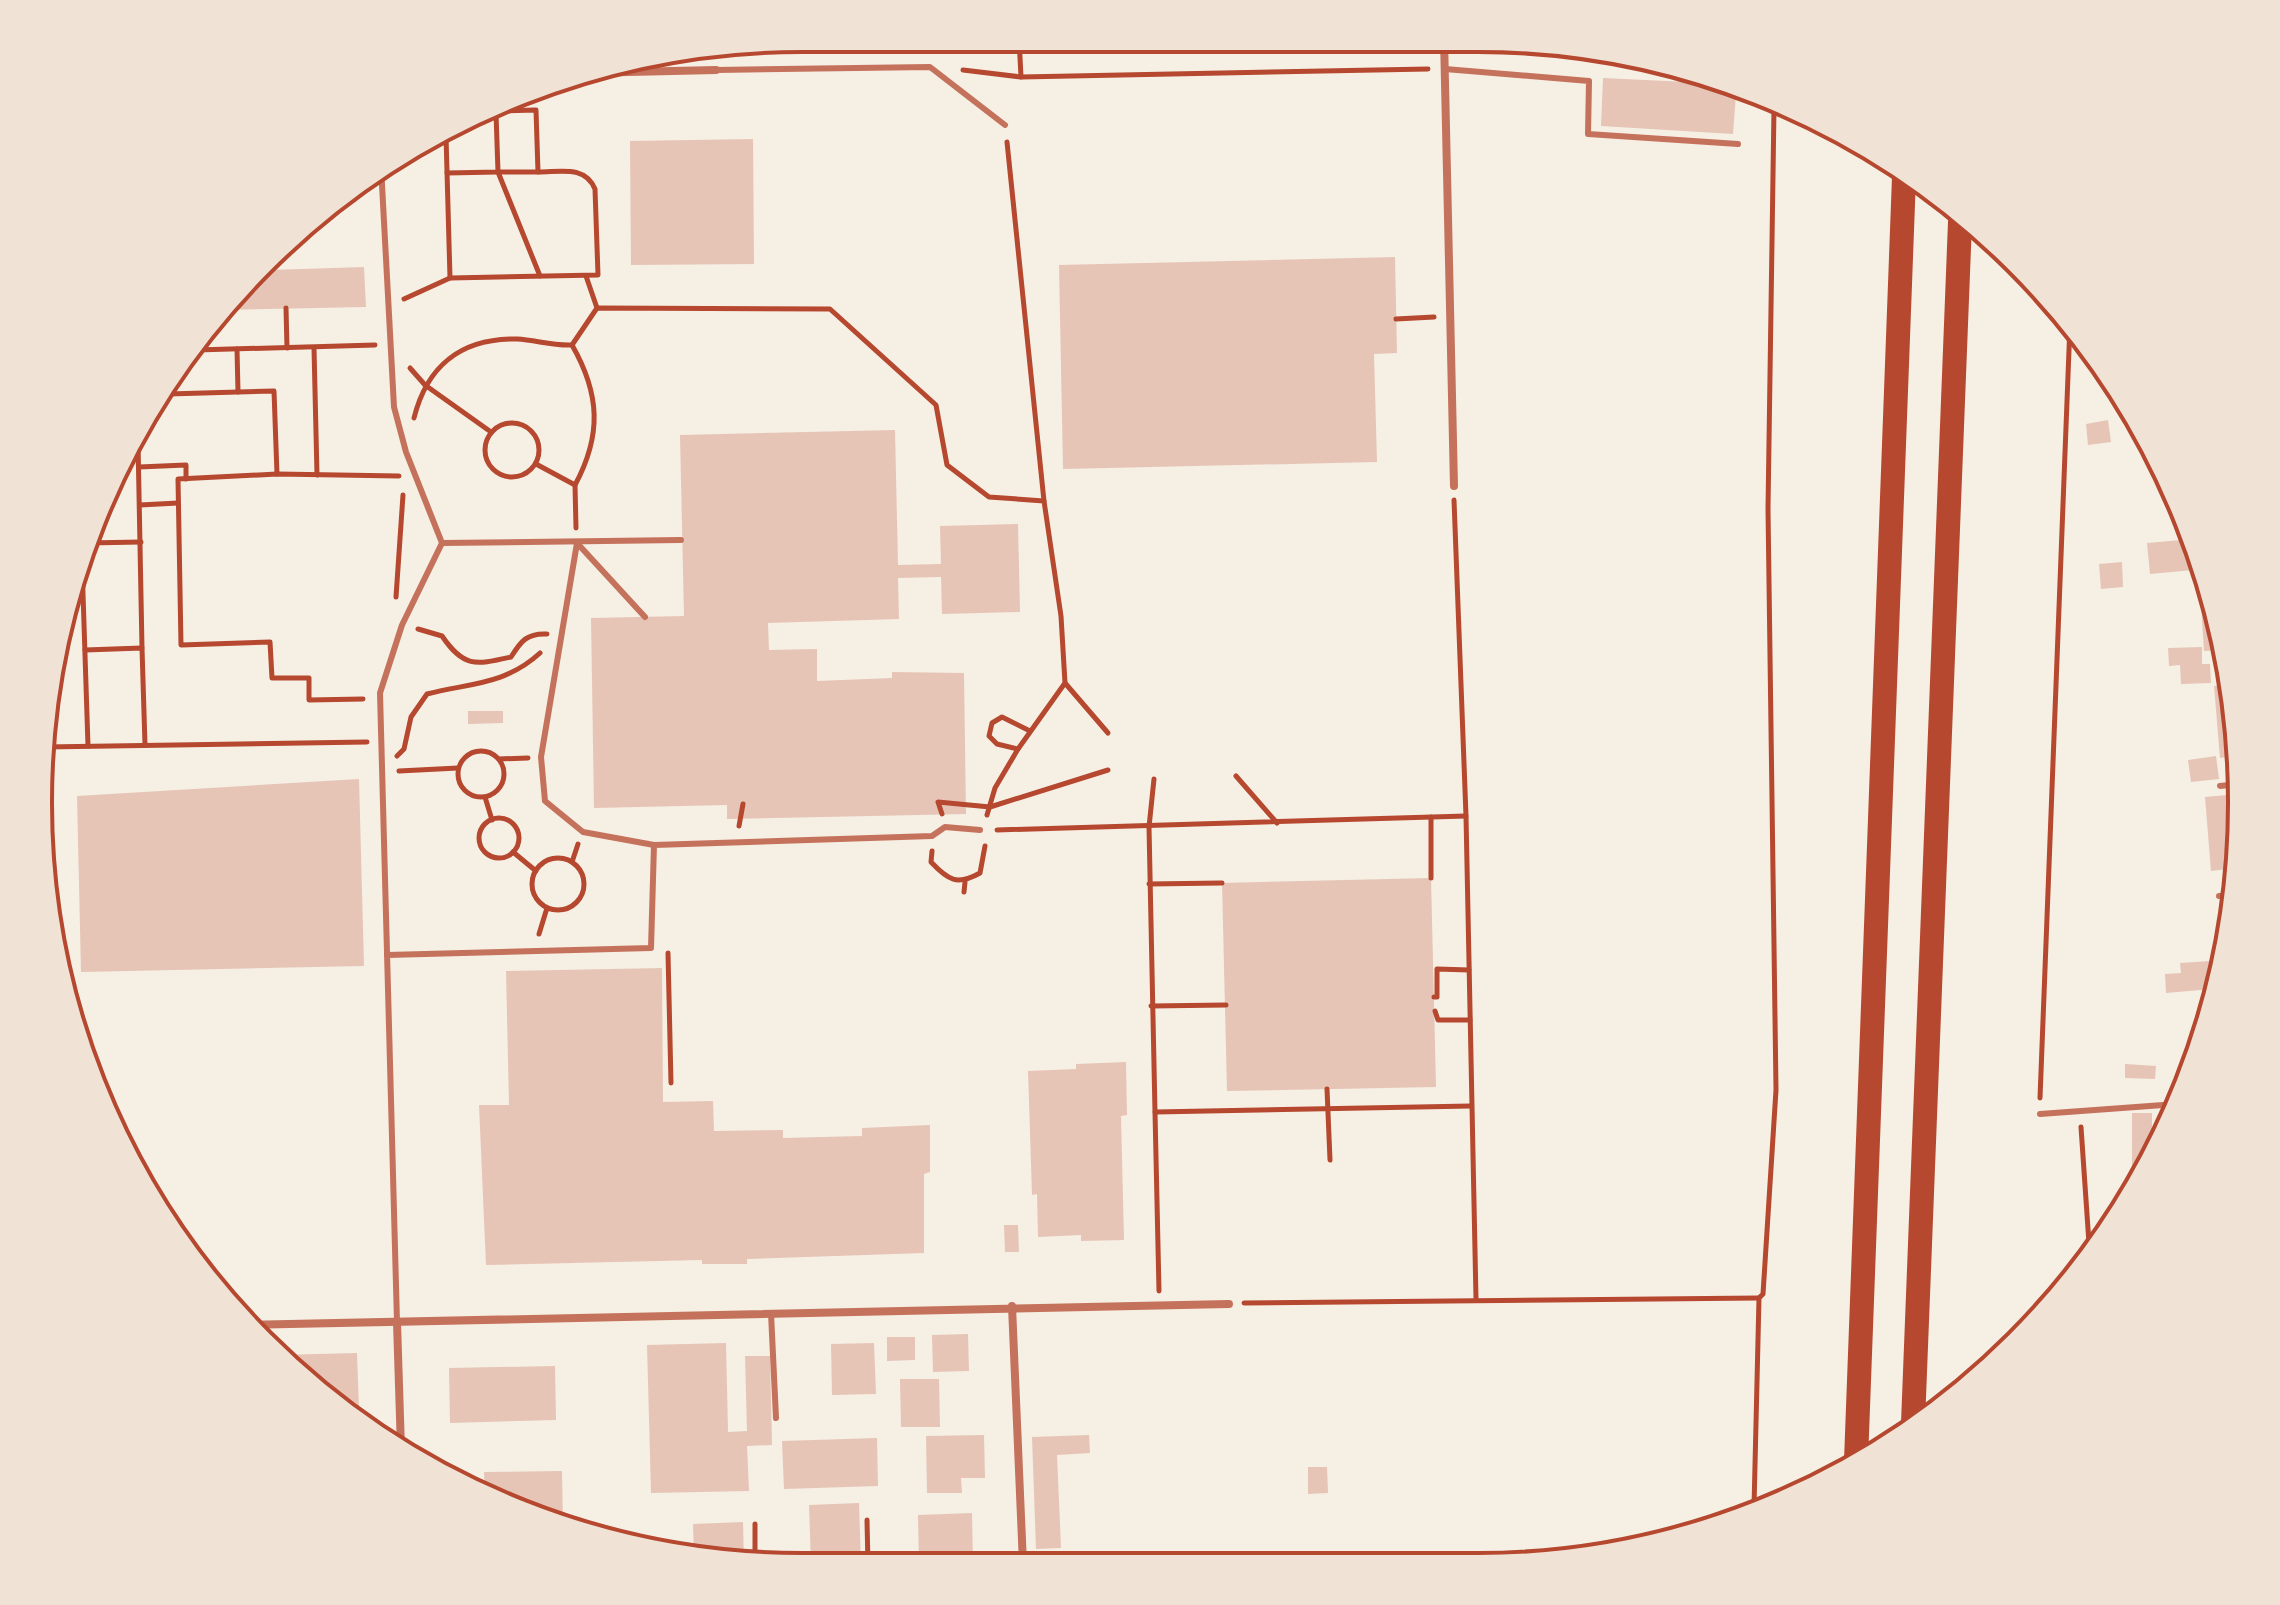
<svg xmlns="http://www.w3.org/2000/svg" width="2280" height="1605" font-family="'Fira Sans Condensed',sans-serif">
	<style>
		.building { fill: #e6c5b7 }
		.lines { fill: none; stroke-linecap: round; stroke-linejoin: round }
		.path { stroke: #b5482f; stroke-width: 5 }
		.service { stroke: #c5725c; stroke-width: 6 }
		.minor { stroke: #c5725c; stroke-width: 8 }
		.motorway { stroke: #b5482f; stroke-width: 24 }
		.rim { fill: none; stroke: #b5482f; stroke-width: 4 }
	</style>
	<rect width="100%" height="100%" fill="#f6efe4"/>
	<!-- building -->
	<g class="building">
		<polygon points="1603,78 1709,83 1736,94 1733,134 1601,126"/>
		<polygon points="753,139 754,264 631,265 630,141"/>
		<polygon points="1395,257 1397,353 1374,354 1377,462 1063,469 1059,265"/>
		<polygon points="270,261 270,270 364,267 366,307 220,310 227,299"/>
		<polygon points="2108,420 2111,442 2088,445 2086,424"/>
		<polygon points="895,430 898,565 941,564 940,526 1018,524 1020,612 942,614 941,577 898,578 899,619 768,623 769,650 817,649 817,681 892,678 892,672 964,673 966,814 727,819 727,805 594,808 591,618 684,616 680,435"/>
		<polygon points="2193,539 2204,569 2150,574 2147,543"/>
		<polygon points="2122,562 2123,587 2101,589 2099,564"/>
		<polygon points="2205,573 2217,624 2223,650 2204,651 2199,574"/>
		<polygon points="2202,647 2202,664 2210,664 2211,683 2181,684 2180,665 2169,666 2168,648"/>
		<polygon points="2231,684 2237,756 2220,758 2214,686"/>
		<polygon points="468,711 503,711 503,723 468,724"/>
		<polygon points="2216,756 2219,779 2191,782 2188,760"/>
		<polygon points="359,779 364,966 81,972 77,796"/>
		<polygon points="2238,794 2238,868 2211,871 2205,797"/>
		<polygon points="1431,878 1436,1087 1227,1091 1222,883"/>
		<polygon points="2210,961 2212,989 2166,993 2165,974 2181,973 2180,963"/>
		<polygon points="662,968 663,1102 713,1101 714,1131 783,1130 783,1138 862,1136 862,1128 930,1125 930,1172 924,1174 924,1253 747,1259 747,1264 702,1264 702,1260 486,1265 479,1105 509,1105 506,971"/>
		<polygon points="1126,1062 1127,1115 1121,1116 1124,1240 1081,1241 1081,1235 1038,1237 1037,1194 1032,1195 1028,1071 1076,1069 1076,1064"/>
		<polygon points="2125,1064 2156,1066 2155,1079 2125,1078"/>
		<polygon points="2132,1113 2152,1113 2152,1159 2146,1169 2132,1169"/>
		<polygon points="1004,1225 1018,1225 1019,1252 1005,1252"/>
		<polygon points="968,1334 969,1371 933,1372 932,1335"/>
		<polygon points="887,1337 915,1337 915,1360 887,1361"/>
		<polygon points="726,1343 728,1432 747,1431 745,1356 770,1356 772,1445 747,1446 749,1491 651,1493 647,1345"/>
		<polygon points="874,1343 876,1394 832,1395 831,1344"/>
		<polygon points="357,1353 359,1409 338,1410 279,1355"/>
		<polygon points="555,1366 556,1420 450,1423 449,1368"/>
		<polygon points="900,1379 939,1379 940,1427 901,1427"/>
		<polygon points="984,1435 985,1478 961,1478 962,1493 927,1493 926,1436"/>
		<polygon points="1089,1435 1090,1453 1057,1455 1061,1548 1036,1549 1032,1437"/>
		<polygon points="877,1438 878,1486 784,1489 782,1441"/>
		<polygon points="1308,1467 1327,1467 1328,1493 1308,1494"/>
		<polygon points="562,1471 563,1525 485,1496 484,1472"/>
		<polygon points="859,1503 861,1565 811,1565 809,1505"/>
		<polygon points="972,1513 973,1564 919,1564 918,1515"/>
		<polygon points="743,1522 744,1564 694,1556 693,1524"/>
	</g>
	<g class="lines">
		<!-- path -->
		<g class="path">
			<polyline points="1019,38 1021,77"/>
			<polyline points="963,70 1021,77 1428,69"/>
			<path d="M446,136L450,278L598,275L595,189C585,165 561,172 538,172L536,110L502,111"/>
			<polyline points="1007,142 1044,501"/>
			<polyline points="538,172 498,172 540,276"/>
			<polyline points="447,173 498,172 496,113"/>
			<polyline points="586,276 597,308"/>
			<polyline points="404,299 450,278"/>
			<polyline points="286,308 287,348"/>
			<polyline points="1396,319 1434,317"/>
			<path d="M572,345C600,394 602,435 575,485"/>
			<polyline points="314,348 317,475"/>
			<polyline points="237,349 238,392"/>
			<polyline points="196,350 375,345"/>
			<polyline points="410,368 425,385 491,432"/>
			<polyline points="168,394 274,391 277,474"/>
			<path d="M414,418C427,366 461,338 517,339C536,340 552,346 572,345L597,308L830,309L936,405L947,465L989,497L1044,501L1061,616L1065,683L1018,749L995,788L987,815"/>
			<circle cx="512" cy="450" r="27"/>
			<polyline points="138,442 142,648"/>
			<polyline points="536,464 575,485 576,528"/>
			<polyline points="139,467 186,465 186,479"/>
			<polyline points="1454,500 1466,816 1476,1299"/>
			<polyline points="140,505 178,503"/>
			<polyline points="87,543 141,542"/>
			<polyline points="82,563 88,746"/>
			<polyline points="396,597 403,495"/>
			<path d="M418,629L442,636C464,668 475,665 511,657C521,641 527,633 547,634"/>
			<polyline points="85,650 142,648 145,745"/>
			<polyline points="1065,683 1108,733"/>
			<polyline points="363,699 309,700 309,678 272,678 270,642 181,645 178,479 277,474 399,476"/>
			<polyline points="45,747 367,742"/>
			<polyline points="1018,749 997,744 989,736 992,723 1002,717 1030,731"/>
			<circle cx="481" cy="774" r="23"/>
			<path d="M397,756L404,749L411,717L427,694C470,683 505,685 540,653"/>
			<polyline points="499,759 528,758"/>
			<polyline points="399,771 458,768"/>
			<polyline points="1236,776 1277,823"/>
			<polyline points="1154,779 1149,827 1155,1112 1471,1106"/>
			<polyline points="485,797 492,820"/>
			<polyline points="942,814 938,802 990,807 1108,770"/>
			<polyline points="1431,817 1431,878"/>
			<circle cx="499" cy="838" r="20"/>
			<polyline points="739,826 743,804"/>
			<polyline points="997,830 1466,816"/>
			<path d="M932,851L931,862C948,880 957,886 980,873L985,846"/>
			<polyline points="513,852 536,871"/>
			<circle cx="558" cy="884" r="26"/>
			<polyline points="572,862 578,844"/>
			<polyline points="1149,884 1222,883"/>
			<polyline points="964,892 965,882"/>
			<polyline points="539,934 547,908"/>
			<polyline points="668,953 671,1083"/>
			<polyline points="1434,997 1437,997 1437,969 1469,970"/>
			<polyline points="1151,1006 1226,1005"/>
			<polyline points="1435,1011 1438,1020 1470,1020"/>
			<polyline points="1327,1089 1330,1160"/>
			<polyline points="2040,1098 2070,324"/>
			<polyline points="1155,1112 1159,1291"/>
			<polyline points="2081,1127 2090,1258"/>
			<polyline points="1244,1303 1759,1298"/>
			<polyline points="1754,1507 1759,1298 1763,1294 1776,1090 1768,509 1774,108"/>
			<polyline points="867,1520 868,1565"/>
			<polyline points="755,1524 755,1565"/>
		</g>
		<!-- service -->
		<g class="service">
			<polyline points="1445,69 1589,81 1588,134 1738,144"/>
			<polyline points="716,70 930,67 1005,125"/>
			<polyline points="381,166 394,407 406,452 442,543 402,625 380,693 397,1322"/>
			<polyline points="442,543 681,540"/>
			<polyline points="577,543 541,757 545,801 583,832 654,845"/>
			<polyline points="577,543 645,617"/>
			<polyline points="2221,667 2227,666"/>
			<polyline points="2220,786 2238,784"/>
			<polyline points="2219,896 2233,895"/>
			<polyline points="387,955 651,948 654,845 932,836 945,827 980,830"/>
			<polyline points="2040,1114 2177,1104"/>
			<polyline points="771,1313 776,1418"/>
		</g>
		<!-- minor -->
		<g class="minor">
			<polyline points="1444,38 1454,486"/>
			<polyline points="585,73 716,70"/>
			<polyline points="1012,1306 1023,1564"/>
			<polyline points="397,1322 401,1449"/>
			<polyline points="247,1325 1229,1304"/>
		</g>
		<!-- motorway -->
		<g class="motorway">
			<polyline points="1913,1423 1960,222"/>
			<polyline points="1856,1461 1904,177"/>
		</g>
	</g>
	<!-- crop -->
	<path d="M0 0H2280V1605H0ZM802 52H1478A750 750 0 0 1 2228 802V803A750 750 0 0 1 1478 1553H802A750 750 0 0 1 52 803V802A750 750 0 0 1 802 52Z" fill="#f1e2d6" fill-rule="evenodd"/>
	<path class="rim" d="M802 52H1478A750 750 0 0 1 2228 802V803A750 750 0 0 1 1478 1553H802A750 750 0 0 1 52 803V802A750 750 0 0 1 802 52Z"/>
</svg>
